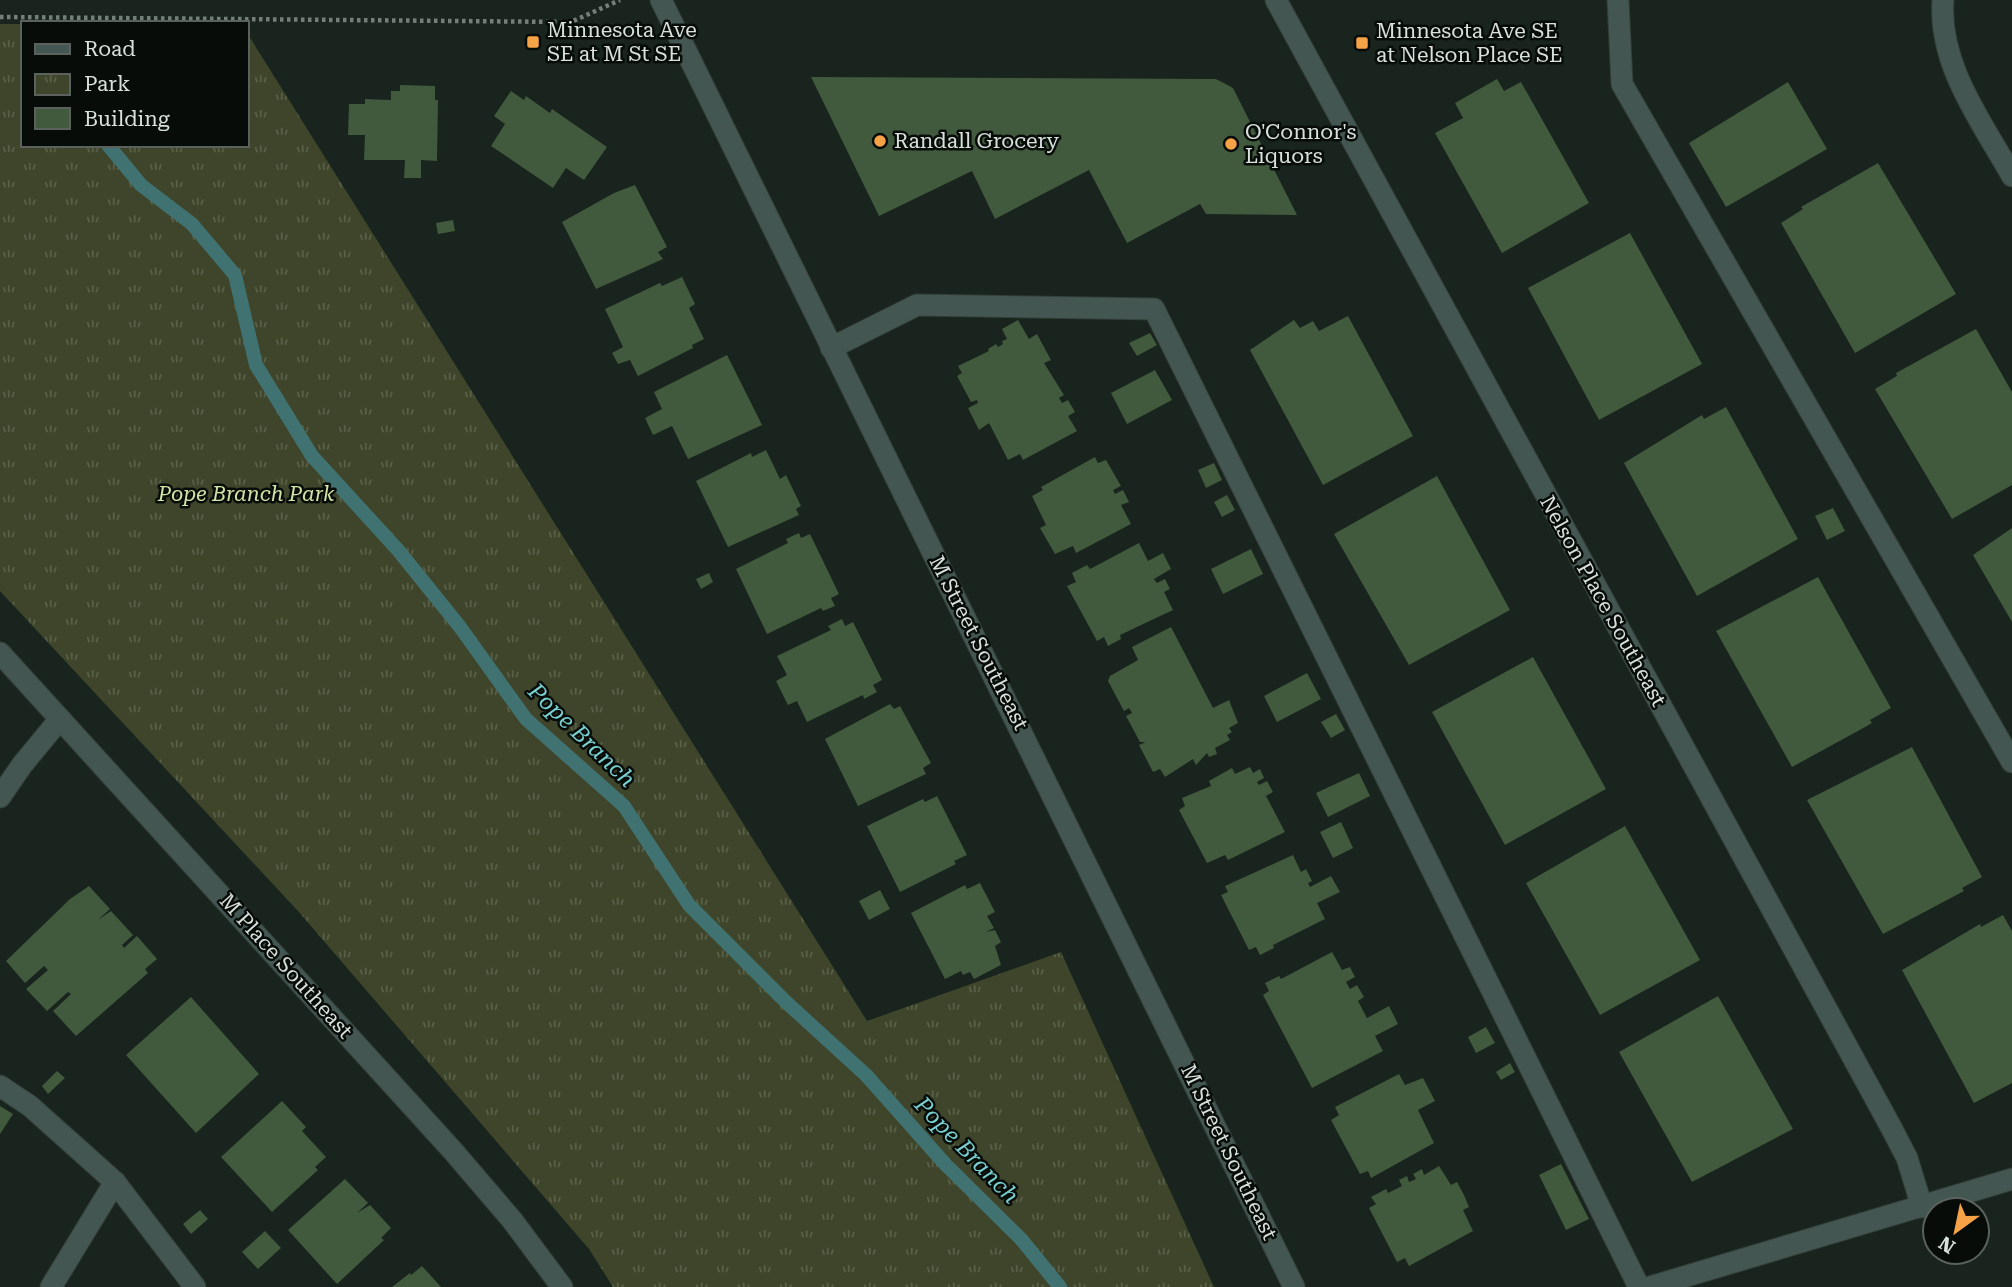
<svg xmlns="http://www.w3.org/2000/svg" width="2012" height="1287" font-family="'Roboto Serif',serif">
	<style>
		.park { fill: url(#park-tufts) }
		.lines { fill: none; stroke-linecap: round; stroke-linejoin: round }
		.stream { stroke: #407272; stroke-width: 14 }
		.building { fill: #41593c }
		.service-casing { stroke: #333e38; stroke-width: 23 }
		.minor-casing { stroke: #333e38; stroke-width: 23 }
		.path { stroke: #757f79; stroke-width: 4.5; stroke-dasharray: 3.5 3.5; stroke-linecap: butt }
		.service { stroke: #435651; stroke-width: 21 }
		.minor { stroke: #435651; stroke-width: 21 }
		.poi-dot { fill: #f6a247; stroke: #070c09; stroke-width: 2.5 }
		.labels { text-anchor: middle; stroke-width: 5; stroke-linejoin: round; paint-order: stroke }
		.poi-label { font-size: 21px; fill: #d8e0db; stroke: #070c09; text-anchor: start }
		.park-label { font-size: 21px; font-style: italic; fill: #d1e3a5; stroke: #070c09 }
		.street-label { font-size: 21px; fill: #d8e0db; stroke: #070c09 }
		.water-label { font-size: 23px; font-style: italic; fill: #79d0d1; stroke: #070c09 }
	</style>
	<defs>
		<pattern id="park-tufts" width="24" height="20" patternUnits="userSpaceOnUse" patternTransform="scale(1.75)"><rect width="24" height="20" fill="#3e452a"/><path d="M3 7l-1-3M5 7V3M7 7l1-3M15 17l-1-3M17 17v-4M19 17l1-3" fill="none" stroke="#596048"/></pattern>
	</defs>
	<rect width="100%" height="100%" fill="#18241d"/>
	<!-- park -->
	<polygon class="park" points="0,24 23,24 23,145 247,145 247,33 867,1021 1061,952 1214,1287 613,1287 589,1249 298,911 0,591"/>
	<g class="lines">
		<!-- stream -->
		<polyline class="stream" points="108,145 141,185 192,224 235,275 256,365 312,456 398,550 460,627 526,719 624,806 689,905 786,1002 866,1075 946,1165 1021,1239 1060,1287"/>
	</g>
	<!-- building -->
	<g class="building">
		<polygon points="811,77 1216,79 1233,88 1297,215 1206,214 1200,204 1127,243 1089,170 995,219 972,171 879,216"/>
		<polygon points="1497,79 1504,91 1521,82 1589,203 1502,253 1435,133 1463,118 1455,103"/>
		<polygon points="1788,82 1827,149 1726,207 1689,143"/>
		<polygon points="400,85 435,86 435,100 438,100 437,161 421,160 421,178 404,178 405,160 364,160 365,135 348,135 349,104 365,104 365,99 391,100 391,91 400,91"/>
		<polygon points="511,91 524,100 526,96 550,113 552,109 607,147 584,180 566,168 553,188 491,146 505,124 494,116"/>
		<polygon points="1878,163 1956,294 1855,353 1781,223 1803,209 1801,207"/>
		<polygon points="635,185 667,247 658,252 663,259 596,289 562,222 614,193"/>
		<polygon points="453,220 455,231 438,234 436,223"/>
		<polygon points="1630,233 1702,364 1599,420 1528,288"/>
		<polygon points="682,277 695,304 689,308 704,339 692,345 693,348 638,376 630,360 618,364 612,353 623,347 605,309 660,283 662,286"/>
		<polygon points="1348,316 1413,436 1323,485 1250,350 1294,320 1300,328 1313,321 1319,331"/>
		<polygon points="1018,320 1029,339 1037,334 1051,360 1044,363 1064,395 1059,398 1062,403 1068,400 1075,412 1068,416 1077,431 1023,460 1020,454 1008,460 989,423 979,430 968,408 978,403 977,400 971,402 957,376 962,373 958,366 989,351 988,349 996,344 998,347 1003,344 1002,341 1007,339 1002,329"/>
		<polygon points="1976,329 2012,392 2012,485 1952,519 1875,389 1897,376 1896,373"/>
		<polygon points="1150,333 1157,345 1137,356 1129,343"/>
		<polygon points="727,355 762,425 688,459 672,426 653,435 645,418 662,409 654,392"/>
		<polygon points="1155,370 1172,400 1127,424 1111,393"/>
		<polygon points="1726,407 1798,539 1697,596 1624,463 1702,415 1704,419"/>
		<polygon points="766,450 780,479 786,475 801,506 796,509 799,515 728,547 696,481 751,453 752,457"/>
		<polygon points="1095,457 1098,463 1106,460 1121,486 1113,490 1115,494 1123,490 1129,502 1121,505 1131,524 1076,553 1073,546 1055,554 1040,528 1046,525 1032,496 1043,490 1041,487"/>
		<polygon points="1214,463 1222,480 1206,488 1198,470"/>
		<polygon points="1437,476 1510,610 1409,665 1334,534"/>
		<polygon points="1227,495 1235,510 1222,517 1214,502"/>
		<polygon points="1833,508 1845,531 1827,540 1815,516"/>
		<polygon points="2012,528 2012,622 1973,555"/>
		<polygon points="799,533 801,538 810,534 839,594 831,598 835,606 823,611 821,608 767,634 736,569 788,543 786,539"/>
		<polygon points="1139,543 1148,561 1163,553 1171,569 1154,579 1157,583 1165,579 1170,589 1164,592 1173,610 1120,635 1121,639 1108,646 1104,637 1097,641 1067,586 1076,582 1072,573 1087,565 1090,569"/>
		<polygon points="1251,549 1263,574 1223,594 1211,569"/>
		<polygon points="709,573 713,582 701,589 696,579"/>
		<polygon points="1818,577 1891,708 1870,720 1872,723 1867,726 1792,767 1716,631"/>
		<polygon points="842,619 845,626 853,622 882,680 873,685 877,692 864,699 863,695 807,722 797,701 788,705 776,681 787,675 777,656 831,630 828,626"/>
		<polygon points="1171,627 1213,708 1229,700 1238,723 1229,728 1232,732 1227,735 1230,740 1215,748 1217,754 1209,757 1207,753 1196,765 1193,759 1165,777 1160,769 1153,772 1139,745 1146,742 1140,742 1126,716 1132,713 1129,708 1124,711 1108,681 1110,676 1138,660 1132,647"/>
		<polygon points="1533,657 1606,789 1505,845 1432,712"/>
		<polygon points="1307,673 1321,699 1277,722 1264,696"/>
		<polygon points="890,704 894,709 900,706 931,763 923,768 926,774 858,806 825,739"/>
		<polygon points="1336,714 1345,730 1331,738 1321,722"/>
		<polygon points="1912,747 1982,877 1962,888 1964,891 1883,934 1807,800"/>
		<polygon points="1250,767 1253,773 1260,769 1264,778 1257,782 1259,785 1267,781 1273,792 1266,796 1285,832 1228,860 1225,855 1207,863 1179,810 1185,806 1182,798 1211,786 1209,781 1232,768 1235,774"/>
		<polygon points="1359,773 1370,796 1328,817 1316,793"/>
		<polygon points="937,796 967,855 954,861 956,864 900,892 867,826 923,799 925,802"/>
		<polygon points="1341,822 1353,848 1333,858 1320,832"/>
		<polygon points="1625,826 1700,960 1600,1015 1526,883"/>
		<polygon points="1293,855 1301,872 1306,869 1312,881 1308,883 1310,887 1331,876 1340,892 1317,903 1325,919 1273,945 1274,948 1260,955 1256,947 1249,950 1221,895 1228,892 1225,886"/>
		<polygon points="980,883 995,912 987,916 994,928 986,932 995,930 1001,942 995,946 1001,965 974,979 970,972 963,975 961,971 945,979 911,913 965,885 967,889"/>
		<polygon points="89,886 110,909 98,920 111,911 133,935 122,945 124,948 137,936 157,959 145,969 148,973 76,1036 53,1011 71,994 68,992 47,1011 26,989 48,970 44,966 25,983 6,961 70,899"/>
		<polygon points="880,890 890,909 869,920 859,901"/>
		<polygon points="2003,915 2012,931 2012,1083 1974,1103 1902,970 1980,924 1981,927"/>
		<polygon points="1332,952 1342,970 1350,967 1355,977 1346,982 1350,989 1357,985 1364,997 1358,1001 1367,1018 1389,1006 1398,1024 1375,1036 1383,1051 1312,1088 1263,995 1269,991 1265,983 1279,976 1281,979"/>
		<polygon points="1718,996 1793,1129 1692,1182 1619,1052"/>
		<polygon points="191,997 259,1074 196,1133 126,1055"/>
		<polygon points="1486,1027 1495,1043 1476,1053 1468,1037"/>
		<polygon points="1510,1063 1515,1072 1501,1080 1496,1072"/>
		<polygon points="57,1071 65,1078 48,1094 42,1086"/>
		<polygon points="1399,1074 1405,1085 1423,1078 1435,1101 1418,1110 1434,1143 1371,1178 1368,1171 1360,1174 1331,1120 1339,1115 1335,1107"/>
		<polygon points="282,1101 306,1127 302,1131 326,1157 315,1167 318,1170 272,1212 221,1157"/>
		<polygon points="0,1106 13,1114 0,1134"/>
		<polygon points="1561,1164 1589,1219 1566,1230 1539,1175"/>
		<polygon points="1439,1166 1451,1185 1457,1182 1464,1195 1469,1207 1463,1210 1473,1231 1409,1266 1405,1258 1397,1262 1369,1208 1376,1204 1371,1197 1386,1189 1388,1193 1402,1186 1399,1180 1407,1176 1409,1182 1416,1179 1413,1174 1422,1169 1424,1175"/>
		<polygon points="345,1179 368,1203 357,1213 370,1205 391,1228 381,1238 384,1240 337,1284 288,1230"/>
		<polygon points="200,1210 208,1219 191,1234 183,1224"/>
		<polygon points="265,1231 281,1248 258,1269 242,1252"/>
		<polygon points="422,1266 441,1287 392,1287 410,1273 411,1275"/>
	</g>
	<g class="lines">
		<defs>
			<g id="service">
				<polyline points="1618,0 1622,84 2012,762"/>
				<polyline points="831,348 917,305 1154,309 1639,1287"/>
				<polyline points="0,1086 30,1106 115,1182 195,1287"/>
				<polyline points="51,1287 115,1182"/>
			</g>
			<g id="minor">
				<polyline points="661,0 1294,1287"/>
				<polyline points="1276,0 1892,1129 1907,1158 1922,1207"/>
				<path d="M1943,0C1938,65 1982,122 2012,176"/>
				<polyline points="0,653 453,1151 512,1220 562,1287"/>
				<polyline points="0,797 22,765 60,719"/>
				<polyline points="1650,1287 2012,1179"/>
			</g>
		</defs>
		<!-- service casing -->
		<use href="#service" class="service-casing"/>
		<!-- minor casing -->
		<use href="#minor" class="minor-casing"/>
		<!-- path -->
		<polyline class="path" points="0,17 571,22 620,0"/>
		<!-- service -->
		<use href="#service" class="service"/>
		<!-- minor -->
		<use href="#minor" class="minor"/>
	</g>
	<!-- markers -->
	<g class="poi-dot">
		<rect x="526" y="35" width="14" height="14" rx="3.5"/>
		<rect x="1355" y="36" width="14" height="14" rx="3.5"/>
		<circle cx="880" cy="141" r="7"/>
		<circle cx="1231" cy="144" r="7"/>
	</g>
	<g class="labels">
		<!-- poi labels -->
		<g class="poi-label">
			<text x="547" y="37">Minnesota Ave<tspan x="547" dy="24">SE at M St SE</tspan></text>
			<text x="1376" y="38">Minnesota Ave SE<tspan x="1376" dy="24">at Nelson Place SE</tspan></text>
			<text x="1245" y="139">O'Connor's<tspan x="1245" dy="24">Liquors</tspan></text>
			<text x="894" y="148">Randall Grocery</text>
		</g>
		<!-- park labels -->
		<g class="park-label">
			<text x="246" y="501">Pope Branch Park</text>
		</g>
		<!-- street labels -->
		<g class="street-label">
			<text transform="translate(1603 601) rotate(61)" y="7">Nelson Place Southeast</text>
			<text transform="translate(979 643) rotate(63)" y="7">M Street Southeast</text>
			<text transform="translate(286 966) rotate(48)" y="7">M Place Southeast</text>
			<text transform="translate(1229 1152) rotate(64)" y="7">M Street Southeast</text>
		</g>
		<!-- water labels -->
		<g class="water-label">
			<text transform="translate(582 735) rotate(44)" y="8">Pope Branch</text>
			<text transform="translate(967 1150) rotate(46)" y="8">Pope Branch</text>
		</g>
	</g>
	<!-- legend -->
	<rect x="21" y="21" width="228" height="126" fill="#070c09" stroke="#5b615d" stroke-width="2"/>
	<rect x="35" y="44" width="35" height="10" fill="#435651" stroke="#5b615d" stroke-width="2"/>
	<text x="84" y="56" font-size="21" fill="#d8e0db">Road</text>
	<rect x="35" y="74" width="35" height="21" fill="url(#park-tufts)" stroke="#5b615d" stroke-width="2"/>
	<text x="84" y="91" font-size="21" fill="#d8e0db">Park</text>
	<rect x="35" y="108" width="35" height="21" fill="#41593c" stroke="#5b615d" stroke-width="2"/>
	<text x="84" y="126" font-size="21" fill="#d8e0db">Building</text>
	<!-- north arrow -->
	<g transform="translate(1956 1231) rotate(213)"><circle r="33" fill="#070c09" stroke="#5b615d" stroke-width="2"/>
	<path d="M0-5L12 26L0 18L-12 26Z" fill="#f6a247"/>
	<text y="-10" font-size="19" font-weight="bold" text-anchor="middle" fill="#d8e0db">N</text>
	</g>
</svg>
